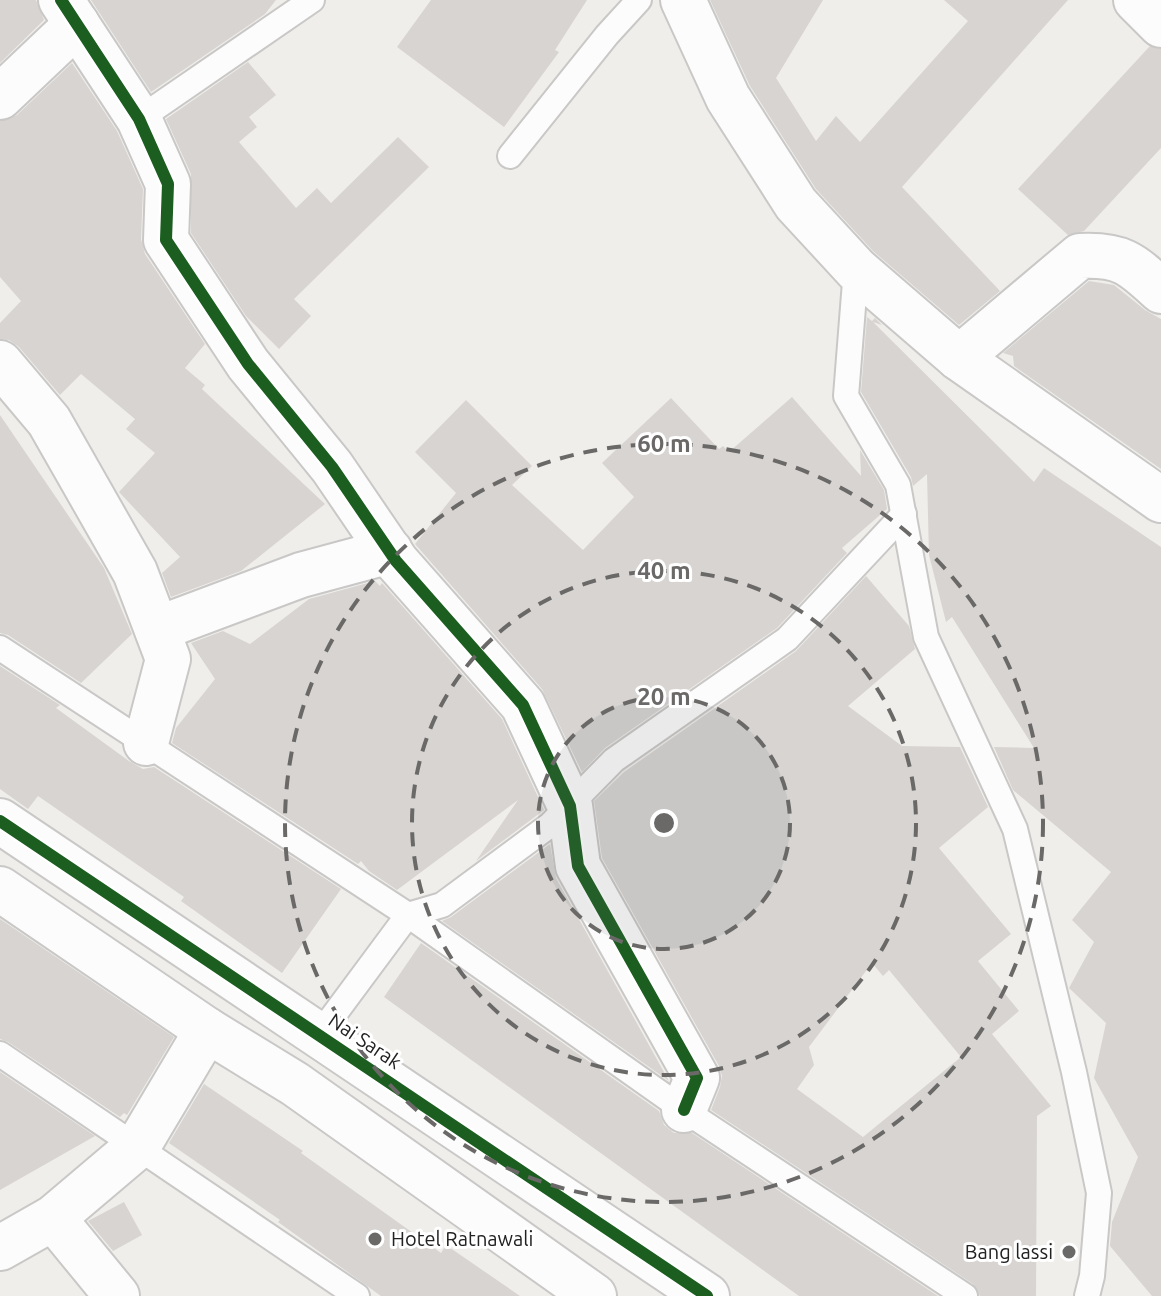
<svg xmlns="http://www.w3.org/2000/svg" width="1161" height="1296" font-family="Ubuntu,sans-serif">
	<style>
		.building { fill: #d7d4d2; fill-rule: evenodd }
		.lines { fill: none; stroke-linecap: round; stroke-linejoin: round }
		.lane-casing { stroke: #c9c8c7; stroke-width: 28 }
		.street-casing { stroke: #c9c8c7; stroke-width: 48 }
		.lane { stroke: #fdfcfc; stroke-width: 24 }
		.street { stroke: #fdfcfc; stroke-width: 44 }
		.cycleway-casing { stroke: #fff; stroke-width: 17 }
		.cycleway { stroke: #1b5e20; stroke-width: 12 }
		.ring { fill: none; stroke: #6a6968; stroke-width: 4; stroke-dasharray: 14 10 }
		.poi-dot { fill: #6a6968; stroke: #fff; stroke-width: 3 }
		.labels { text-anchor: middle; stroke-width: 6; stroke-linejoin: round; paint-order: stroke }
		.street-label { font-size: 20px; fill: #222; stroke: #fff }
		.poi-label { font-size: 20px; fill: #222; stroke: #fff; text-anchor: start }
		.centre { fill: #6a6968; stroke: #fff; stroke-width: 4 }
		.ring-label { font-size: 24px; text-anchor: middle; font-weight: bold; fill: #6a6968; stroke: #fff; stroke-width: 6; stroke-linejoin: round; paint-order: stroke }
	</style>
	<rect width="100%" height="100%" fill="#f0eeeb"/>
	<!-- building -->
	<g class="building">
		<polygon points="0,0 36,0 44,20 0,63"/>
		<polygon points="91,0 276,0 265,14 151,92"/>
		<polygon points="431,0 587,0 555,50 559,52 504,127 397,47"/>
		<polygon points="710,0 823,0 776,78 816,141 836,116 860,142 968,21 944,0 1068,0 902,187 1000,291 959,325 873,251 816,189 750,86"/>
		<polygon points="1150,46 1161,49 1161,148 1084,231 1068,235 1018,189"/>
		<polygon points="248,62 276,95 249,117 257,127 239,142 296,208 317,188 331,203 398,137 429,167 294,299 311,316 279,349 246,316 191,233 191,174 166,119"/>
		<polygon points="72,63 117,131 143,189 141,239 145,254 205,344 185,368 205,385 202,389 325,504 241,571 171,597 162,573 180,557 119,492 155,453 126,429 135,419 81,374 60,395 19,347 9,340 0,339 0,323 21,301 0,277 0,121 17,115"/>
		<polygon points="1089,281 1114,285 1145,310 1161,319 1161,469 1014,366 1013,356 1003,353"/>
		<polygon points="867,317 872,321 875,318 882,325 873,322 1034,482 1044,468 1161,547 1161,1296 1152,1296 1110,1246 1112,1222 1138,1157 1094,1078 1106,1023 1069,988 1094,942 1072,920 1111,872 1013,790 994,747 1034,748 952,617 946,622 929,555 927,474 913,486 911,477 861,392"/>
		<polygon points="792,397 861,476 860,450 884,490 887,509 842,548 847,553 777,628 605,748 582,772 542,689 415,544 456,493 415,452 466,400 532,466 512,485 583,550 634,497 602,463 671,398 719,449 723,446 729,452"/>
		<polygon points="0,415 104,568 132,634 81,683 8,635 0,633"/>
		<path d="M866,576L909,626L915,649L848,706L902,746L960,747L988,807L939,848L1011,934L978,961L1019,1011L992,1034L1051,1106L1037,1116L1036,1296H980L973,1284L711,1110L720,1087L722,1076L719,1066L602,858L594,801L624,772L796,651ZM872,963L883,976L889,970L961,1057L863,1137L797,1089L814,1065L809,1047Z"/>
		<polygon points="375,581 380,586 382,583 502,719 544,810 476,861 518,800 397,890 369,871 361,861 358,864 172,743 176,728 215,679 191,643 223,631 250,644 309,599"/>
		<polygon points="0,666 60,705 56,708 129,761 143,769 154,767 341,889 282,973 181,901 184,897 38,796 28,809 0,789"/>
		<polygon points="550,844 556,878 669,1081 442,921 451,917"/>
		<polygon points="0,919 174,1037 127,1115 124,1113 120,1117 8,1042 0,1039"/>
		<polygon points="421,943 659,1111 664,1125 674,1133 692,1133 938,1296 799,1296 384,997"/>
		<polygon points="0,1072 95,1136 0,1190"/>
		<polygon points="204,1084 303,1151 301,1153 441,1253 446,1245 520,1296 381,1296 278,1222 280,1220 169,1143"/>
		<polygon points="124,1202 142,1235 113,1251 88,1221"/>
	</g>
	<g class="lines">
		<defs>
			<g id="lane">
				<polyline points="139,119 312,0"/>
				<polyline points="510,156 607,35 639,0"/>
				<polyline points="856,269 846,396 898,485 926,637 1015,829 1074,1072 1099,1193 1092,1276 1087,1296"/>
				<polyline points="0,648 408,915 684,1110 965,1296"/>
				<polyline points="319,1035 408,915 442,905 550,825 614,760 787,639 904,514"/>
				<polyline points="0,1054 357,1296"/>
			</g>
			<g id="street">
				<polyline points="61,0 139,119 168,184 166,240 248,364 332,467 396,561 523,705 570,806 578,866 697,1078 684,1110"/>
				<polyline points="683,0 728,98 796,204 856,269 959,358 1161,500"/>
				<polyline points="1136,0 1161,25"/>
				<polyline points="0,97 77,24"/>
				<path d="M959,358L1080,256C1122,254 1132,264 1161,291"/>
				<polyline points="0,363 49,421 135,572 168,659 146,743"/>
				<polyline points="157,629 301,575 390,551"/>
				<polyline points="0,821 707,1296"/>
				<polyline points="0,889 207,1030 295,1084 594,1296"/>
				<polyline points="53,1218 117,1296"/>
				<polyline points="0,1248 53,1218 138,1146 207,1030"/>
			</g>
		</defs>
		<!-- lane casing -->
		<use href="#lane" class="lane-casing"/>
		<!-- street casing -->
		<use href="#street" class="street-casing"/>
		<!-- lane -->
		<use href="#lane" class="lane"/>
		<!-- street -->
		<use href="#street" class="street"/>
		<defs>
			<g id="cycleway">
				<polyline points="61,0 139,119 168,184 166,240 248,364 332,467 396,561 523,705 570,806 578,866 697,1078 684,1110"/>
				<polyline points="0,821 707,1296"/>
			</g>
		</defs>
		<!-- cycleway casing -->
		<use href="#cycleway" class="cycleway-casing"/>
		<!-- cycleway -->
		<use href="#cycleway" class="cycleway"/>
	</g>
	<!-- distance rings -->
	<circle cx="664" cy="823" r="126" fill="#6a6968" fill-opacity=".12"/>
	<g class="ring">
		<circle cx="664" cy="823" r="126"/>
		<circle cx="664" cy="823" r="252"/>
		<circle cx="664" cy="823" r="379"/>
	</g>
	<!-- markers -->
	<g class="poi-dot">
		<circle cx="375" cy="1239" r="8"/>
		<circle cx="1069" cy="1252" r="8"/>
	</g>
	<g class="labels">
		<!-- street labels -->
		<g class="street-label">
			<text transform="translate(365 1041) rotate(34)" y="7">Nai Sarak</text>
		</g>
		<!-- poi labels -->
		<g class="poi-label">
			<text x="391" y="1246">Hotel Ratnawali</text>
			<text x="1053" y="1259" text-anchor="end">Bang lassi</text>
		</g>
	</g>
	<circle cx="664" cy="823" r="12" class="centre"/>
	<g class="ring-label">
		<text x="664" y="452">60 m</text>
		<text x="664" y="579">40 m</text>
		<text x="664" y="705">20 m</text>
	</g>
</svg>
